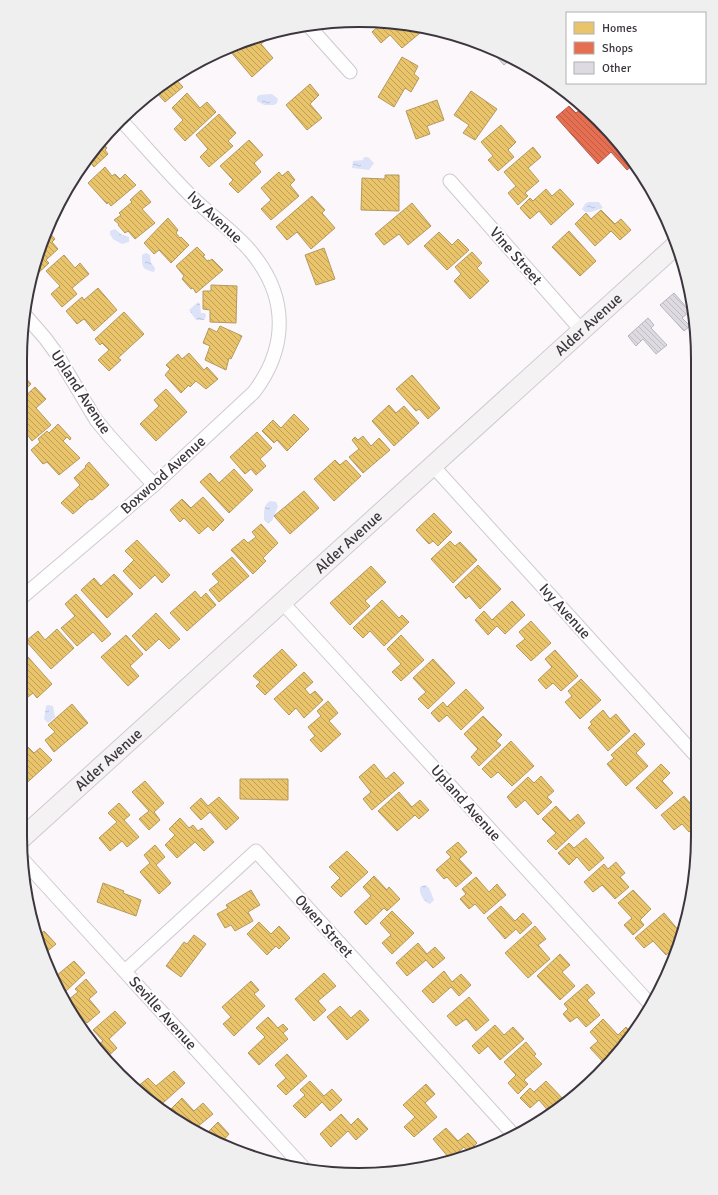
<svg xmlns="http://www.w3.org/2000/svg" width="718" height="1195" font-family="Signika,sans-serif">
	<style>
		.water { fill: url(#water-ripples) }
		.homes { fill: url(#homes-back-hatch); stroke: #b5995d }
		.shops { fill: url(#shops-back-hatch); stroke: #b45e4b }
		.building { fill: url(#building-back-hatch); stroke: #b7b5bb }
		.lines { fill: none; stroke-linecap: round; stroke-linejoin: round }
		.minor-casing { stroke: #cfcad0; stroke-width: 15 }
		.secondary-casing { stroke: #cfcad0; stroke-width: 21 }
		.minor { stroke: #fefefe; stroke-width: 13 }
		.secondary { stroke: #f4f2f3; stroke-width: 19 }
		.labels { text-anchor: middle; stroke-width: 4; stroke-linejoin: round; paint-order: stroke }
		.street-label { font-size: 15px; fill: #3d363e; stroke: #fff }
		.rim { fill: none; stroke: #3d363e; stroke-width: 2 }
	</style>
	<defs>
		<pattern id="water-ripples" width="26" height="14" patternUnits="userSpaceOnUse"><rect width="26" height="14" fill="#dce3f9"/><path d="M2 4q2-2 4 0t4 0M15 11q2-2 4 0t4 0" fill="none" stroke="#bec3d6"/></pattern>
		<pattern id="homes-back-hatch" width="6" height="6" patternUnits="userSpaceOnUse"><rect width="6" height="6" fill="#e9c46a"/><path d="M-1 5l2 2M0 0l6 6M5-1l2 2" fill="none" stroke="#bea059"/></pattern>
		<pattern id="shops-back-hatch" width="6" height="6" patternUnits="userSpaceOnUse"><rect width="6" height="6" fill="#e76f51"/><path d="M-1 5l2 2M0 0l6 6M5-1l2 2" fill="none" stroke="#bc5c45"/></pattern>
		<pattern id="building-back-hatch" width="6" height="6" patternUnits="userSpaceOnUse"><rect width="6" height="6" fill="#dddae1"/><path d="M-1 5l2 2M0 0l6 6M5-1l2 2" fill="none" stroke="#bfbcc2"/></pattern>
	</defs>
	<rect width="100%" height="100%" fill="#fbf7fb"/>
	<!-- water -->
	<g class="water">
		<polygon points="272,94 278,99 277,103 274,105 264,105 257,101 257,97 259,95"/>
		<polygon points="364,157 369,158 374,163 369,170 352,168 353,161 363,160"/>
		<polygon points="588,202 599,202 603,208 591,212 585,212 582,209 585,204"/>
		<polygon points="115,229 122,235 129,237 129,242 122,244 113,239 110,234 110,231"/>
		<path d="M146,253L150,255L151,263L155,268L154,272C142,269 142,267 142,255Z"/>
		<polygon points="198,302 200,304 201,313 205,313 206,316 204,320 196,320 189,310"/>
		<path d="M270,501L276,502L278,506L272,521L268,523L264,520C264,513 263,505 270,501Z"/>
		<polygon points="48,705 53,706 55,717 48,723 44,719 46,706"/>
		<path d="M425,885L429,888L434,900L430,904C423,902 419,893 420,887Z"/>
	</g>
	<!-- homes -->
	<g class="homes">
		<polygon points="362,20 357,25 353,21 359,20"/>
		<polygon points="363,20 377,22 371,28"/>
		<polygon points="383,22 425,27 426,28 402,48 390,35 381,43 372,32"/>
		<polygon points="276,32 261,44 273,58 252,77 230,51 239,43"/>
		<polygon points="402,57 418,66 414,74 419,78 411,92 405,88 394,107 378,97"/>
		<polygon points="173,76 183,87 165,102 154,90"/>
		<polygon points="310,84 319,95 310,104 322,118 307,130 286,105"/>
		<polygon points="471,91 497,109 475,140 463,133 469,125 454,115"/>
		<polygon points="187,93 200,108 207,102 216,112 185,141 174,129 183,120 172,108"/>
		<polygon points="437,100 444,120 427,126 430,134 416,139 406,111"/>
		<polygon points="219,114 236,133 228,141 233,146 209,167 200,157 208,149 196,135"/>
		<polygon points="501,125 516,142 508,150 514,157 498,171 488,160 493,156 481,142"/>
		<polygon points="249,140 263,155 254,163 261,172 238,193 229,184 233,180 220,166"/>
		<polygon points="101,141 107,148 105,150 108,154 94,167 87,158"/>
		<polygon points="533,147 541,157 528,168 539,181 525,193 528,196 518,205 508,193 516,186 504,172"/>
		<polygon points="105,167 112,176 115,174 120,179 125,174 136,185 111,206 108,202 107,204 88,183"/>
		<polygon points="288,171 295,180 290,185 299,196 271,220 261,209 271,200 261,188 279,172 282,176"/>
		<polygon points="385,175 399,175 399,211 361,210 362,178 385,179"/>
		<polygon points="546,189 552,196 560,189 574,204 551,225 539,211 530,219 520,208 530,198 533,201"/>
		<polygon points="141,190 151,202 142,209 155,223 135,239 128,231 125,233 118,225 119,224 114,220 121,215 119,213 132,202 130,200"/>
		<polygon points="312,196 325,210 322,213 335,228 311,249 297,232 287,240 276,227"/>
		<polygon points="412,203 431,226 408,245 399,234 384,245 375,234"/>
		<polygon points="601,210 615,224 621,219 631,230 620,240 611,231 595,246 575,224 586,213 591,219"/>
		<polygon points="168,218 178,230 176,233 180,238 181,237 189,245 171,263 159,250 154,254 144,243"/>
		<polygon points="48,231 55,239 52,242 58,249 46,260 49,263 34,277 38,250"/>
		<polygon points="569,231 596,261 580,276 552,247"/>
		<polygon points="439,232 452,245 458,239 469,250 447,270 424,246"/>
		<polygon points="197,247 205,255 203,256 207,261 209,260 209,261 212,259 223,270 196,293 193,288 191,289 182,279 184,276 176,266"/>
		<polygon points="324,248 335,279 316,285 305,255"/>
		<polygon points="472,252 482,263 477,268 489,281 470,299 454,281 461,274 455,267"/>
		<polygon points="64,255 75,268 80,263 89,274 72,288 77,294 62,307 51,294 60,286 46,271"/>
		<polygon points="211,285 237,286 236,323 210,322 210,310 203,309 203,291 211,291"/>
		<polygon points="98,288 117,310 94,331 84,319 77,324 66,311 82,297 84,300"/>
		<polygon points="124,312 144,334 118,358 121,360 109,371 98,360 109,350 102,343 100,345 95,339"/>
		<polygon points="220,326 242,336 231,359 229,358 226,370 205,360 210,346 203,343 209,328 217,332"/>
		<polygon points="189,353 204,370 207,367 218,379 206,389 196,381 190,387 189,385 181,393 165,375 170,369 166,365 178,354 182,359"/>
		<polygon points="21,370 26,376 25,377 31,384 21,394"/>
		<polygon points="412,375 440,408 428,419 419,409 416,411 396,389"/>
		<polygon points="35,387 46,399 36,408 51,425 32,441 21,426 21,400"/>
		<polygon points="166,389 187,412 156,441 140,424 159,406 154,400"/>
		<polygon points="389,405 396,413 404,406 419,423 394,446 372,421"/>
		<polygon points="294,414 309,429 287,451 277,440 274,443 262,431 273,420 281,428"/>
		<polygon points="58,424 71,438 70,440 67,437 63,441 80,458 59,475 47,462 43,464 31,450 40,442 38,439 47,431 49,433"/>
		<polygon points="257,432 272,448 260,459 266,466 256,475 251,469 245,474 230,457"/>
		<polygon points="363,436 371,446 379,438 390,450 363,473 349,457 359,449 352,440 355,437 358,440"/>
		<polygon points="335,460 340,465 346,460 361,476 334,501 314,479"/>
		<polygon points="89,462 109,485 92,500 90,499 73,514 61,503 80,485 74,478 86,467 85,466"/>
		<polygon points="234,469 253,490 229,513 200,482 210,473 219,483"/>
		<polygon points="304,491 319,508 290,534 274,516"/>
		<polygon points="203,497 224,520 213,531 208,526 199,534 184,518 180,522 170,510 182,499 191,508"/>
		<polygon points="434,513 452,532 438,546 433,541 429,544 416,530"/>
		<polygon points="261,524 278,543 263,558 266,561 253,574 231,550 244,539 248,543 256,537 252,532"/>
		<polygon points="137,540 170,575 162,583 155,575 140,589 123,571 134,560 125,551"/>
		<polygon points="450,541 455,546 460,542 477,560 453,583 431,559"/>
		<polygon points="232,557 249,576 219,602 209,590 219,582 212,574"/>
		<polygon points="478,565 501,589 480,609 469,596 466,599 455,587"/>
		<polygon points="371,566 386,582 365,601 370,606 350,625 330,603"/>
		<polygon points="114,574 133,594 107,618 81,590 94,578 101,586"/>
		<polygon points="195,591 201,598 206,593 216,605 187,631 170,613"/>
		<polygon points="76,594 111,634 102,642 93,632 77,646 61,628 75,616 65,604"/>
		<polygon points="382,600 399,618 402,615 409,622 384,646 370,631 363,638 353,628"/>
		<polygon points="512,601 525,615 505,634 497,626 488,635 475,620 484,611 492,620"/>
		<polygon points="156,613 180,639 169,649 159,639 146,651 132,636"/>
		<polygon points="531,621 551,643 531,661 516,646 525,639 519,632"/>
		<polygon points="57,629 74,648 51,669 26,641 38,631 45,640"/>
		<polygon points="126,635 143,654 130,666 139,676 128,686 101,657"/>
		<polygon points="401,635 424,660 401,681 392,672 401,664 387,649"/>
		<polygon points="20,648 52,684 37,698 33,693 23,701 20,698"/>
		<polygon points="282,649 297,665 265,695 256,686 260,682 253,676"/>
		<polygon points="555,650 578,676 561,691 553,683 546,689 538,680 552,667 545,659"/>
		<polygon points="433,659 455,683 428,709 418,699 426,692 413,678"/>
		<polygon points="304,672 313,682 305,689 310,695 315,691 323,700 304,718 296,708 289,715 274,699"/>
		<polygon points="581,679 601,700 580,719 565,702 572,696 568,691"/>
		<polygon points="466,689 484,708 461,730 447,715 439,722 431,713 443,702 447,707"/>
		<polygon points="328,701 338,713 329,721 341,734 321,752 310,740 315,736 308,727 321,716 317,711"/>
		<polygon points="72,704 88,723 54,752 45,740 55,732 48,725"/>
		<polygon points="603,710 610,719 616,714 630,731 608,751 588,728 592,724 590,722"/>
		<polygon points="483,716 502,735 496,741 501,745 479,766 471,757 478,749 464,734"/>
		<polygon points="20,721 24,743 20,744"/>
		<polygon points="635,733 645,744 636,753 648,766 626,786 607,764 614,758 611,755"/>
		<polygon points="511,741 534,766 512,786 498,772 491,778 482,769"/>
		<polygon points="28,747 34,753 40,748 52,760 20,789 20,755"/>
		<polygon points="374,764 386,779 394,772 404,783 372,810 363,799 371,792 359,777"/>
		<polygon points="661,764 670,773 662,781 673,793 656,809 636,788"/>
		<polygon points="541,776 554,791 547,797 552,802 538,815 525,800 516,808 507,797 528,777 534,783"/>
		<polygon points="240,779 288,779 288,800 240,799"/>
		<polygon points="145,781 164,803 154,812 160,820 149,830 139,819 149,811 132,792"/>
		<polygon points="399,792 412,807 420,800 429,810 419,819 415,815 397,831 378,811"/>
		<polygon points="684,796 696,810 697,809 697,825 689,832 682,824 674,830 661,815"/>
		<polygon points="219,797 239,818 226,830 210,812 201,820 190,808 201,798 208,806"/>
		<polygon points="119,803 130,815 124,820 139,837 127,847 122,841 110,851 99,838 117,822 108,813"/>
		<polygon points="556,806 570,821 578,814 585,823 556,850 547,841 556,833 542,819"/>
		<polygon points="180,818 189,828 193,825 198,831 202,828 214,842 204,851 195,842 177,858 165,845 175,835 169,829"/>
		<polygon points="697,831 697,845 690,837"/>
		<polygon points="586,838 604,858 589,871 577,857 569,865 558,853 569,843 574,848"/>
		<polygon points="458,842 467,852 459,859 472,873 456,887 447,877 444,879 436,870 451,857 446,852"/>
		<polygon points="155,845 165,857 156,865 171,883 159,894 140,872 150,863 144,855"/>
		<polygon points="347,851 368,872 341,897 331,887 340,878 329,867"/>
		<polygon points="616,862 625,873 620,877 629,887 615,899 602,885 593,892 584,882 604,864 608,869"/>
		<polygon points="374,876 387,890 389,887 400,899 387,911 384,908 366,925 354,912 371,896 363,887"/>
		<polygon points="476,877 489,892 497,884 506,895 484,914 475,904 469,909 460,899 466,894 462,889"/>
		<polygon points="103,883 124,891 123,893 141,900 136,916 97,902"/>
		<polygon points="251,890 260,905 248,912 253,921 235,931 231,925 225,928 217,914 228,908 226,905"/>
		<polygon points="633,890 651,909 640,920 644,925 633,935 624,925 632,918 618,903"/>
		<polygon points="501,906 515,921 523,913 532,923 520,934 516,929 505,939 487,918"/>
		<polygon points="392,911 414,933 392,954 382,943 391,935 380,923"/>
		<polygon points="664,913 680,932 675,937 680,943 666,955 653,941 644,948 635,938"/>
		<polygon points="259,922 271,934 279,926 290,938 279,949 276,946 267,955 247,934"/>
		<polygon points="535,926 546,939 538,945 550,959 528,978 505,953"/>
		<polygon points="44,931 56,944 43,955 38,945 37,937"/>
		<polygon points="194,935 206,944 181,977 166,966 184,942 187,944"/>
		<polygon points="418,943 427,954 435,947 445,958 433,968 426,960 407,976 396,963"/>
		<polygon points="677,952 671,962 668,959"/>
		<polygon points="560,954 570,965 562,972 575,986 560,1000 537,976"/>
		<polygon points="74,961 85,973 64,993 52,972 56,976"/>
		<polygon points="444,971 452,982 461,974 471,985 459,996 451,987 433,1003 422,991"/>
		<polygon points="324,973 336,986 318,1001 326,1010 314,1021 295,999"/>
		<polygon points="86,979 97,992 89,999 100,1012 87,1023 68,1000 78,992 75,989"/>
		<polygon points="251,981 259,990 254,994 265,1006 234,1036 223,1024 231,1017 222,1007"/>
		<polygon points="587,984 595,993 587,1000 600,1015 586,1027 577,1017 570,1022 563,1014 568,1009 564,1004"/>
		<polygon points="469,997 489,1020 476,1031 466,1019 456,1026 447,1016"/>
		<polygon points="340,1006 351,1018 360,1010 369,1020 347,1040 327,1017"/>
		<polygon points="115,1011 126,1023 109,1039 117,1048 106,1058 95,1047 103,1041 93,1030"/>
		<polygon points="268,1017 278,1028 283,1024 288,1029 283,1033 288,1039 259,1065 248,1053 265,1037 256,1028"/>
		<polygon points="603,1019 618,1035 626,1027 632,1034 604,1063 590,1048 598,1041 590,1032"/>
		<polygon points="495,1025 504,1035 513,1027 524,1039 500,1060 488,1046 479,1054 472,1046"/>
		<polygon points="526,1042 536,1054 534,1056 542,1064 524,1080 528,1084 518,1094 508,1083 516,1075 504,1062"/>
		<polygon points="287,1054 307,1076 286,1095 277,1086 286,1078 275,1065"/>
		<polygon points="174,1071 185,1083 163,1103 160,1100 153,1105 136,1088 148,1078 156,1086"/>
		<polygon points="310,1081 324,1096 332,1089 342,1100 330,1111 322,1102 305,1118 293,1106 305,1095 300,1090"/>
		<polygon points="546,1081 565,1101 550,1113 539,1100 530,1108 520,1098 530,1088 534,1092"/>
		<polygon points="426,1084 435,1094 425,1103 437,1117 414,1137 404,1127 415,1117 403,1105"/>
		<polygon points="182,1098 194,1111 203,1103 213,1114 196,1128 167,1113"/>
		<polygon points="341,1114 351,1125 358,1118 368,1129 356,1140 348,1131 331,1147 320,1134"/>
		<polygon points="218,1122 229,1134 222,1142 206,1134"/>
		<polygon points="446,1128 458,1141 468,1133 477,1143 468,1152 464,1147 450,1159 433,1139"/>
		<polygon points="482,1146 484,1149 473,1154"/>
	</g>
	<!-- shops -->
	<polygon class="shops" points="569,106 576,113 582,108 614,135 634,164 627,170 611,152 598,164 556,117"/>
	<!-- building -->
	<g class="building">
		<polygon points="486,45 489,46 512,58 504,65"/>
		<polygon points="674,293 688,309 692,305 695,320 688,313 682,318 690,326 684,331 660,305"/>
		<polygon points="648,318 654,325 651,328 667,345 656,354 643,339 636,346 628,336"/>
	</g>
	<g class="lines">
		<defs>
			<g id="minor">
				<polyline points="308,25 350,72"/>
				<polyline points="450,181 582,331"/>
				<polyline points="25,315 45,338 56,353 96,420 111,438 154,485"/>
				<polyline points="433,466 697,757"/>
				<path d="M20,599L154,485L254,392C288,347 288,297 252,253C235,232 211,216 192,197C167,172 144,145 120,119"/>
				<polyline points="282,602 651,1005"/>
				<polyline points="24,861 302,1166"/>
				<polyline points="125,971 256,851 512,1133"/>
			</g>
			<g id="secondary">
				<path id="s1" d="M21,839L676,245"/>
			</g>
		</defs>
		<!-- minor casing -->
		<use href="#minor" class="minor-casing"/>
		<!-- secondary casing -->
		<use href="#secondary" class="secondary-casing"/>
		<!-- minor -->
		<use href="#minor" class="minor"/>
		<!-- secondary -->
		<use href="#secondary" class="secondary"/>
	</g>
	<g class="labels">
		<!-- street labels -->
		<g class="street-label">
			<text transform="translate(215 217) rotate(43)" y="5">Ivy Avenue</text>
			<text transform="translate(516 256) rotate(49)" y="5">Vine Street</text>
			<text dy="5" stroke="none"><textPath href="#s1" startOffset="766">Alder Avenue</textPath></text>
			<text transform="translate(81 392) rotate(57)" y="5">Upland Avenue</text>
			<text transform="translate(163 475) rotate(-42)" y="5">Boxwood Avenue</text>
			<text dy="5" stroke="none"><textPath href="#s1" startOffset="442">Alder Avenue</textPath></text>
			<text transform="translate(565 611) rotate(48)" y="5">Ivy Avenue</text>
			<text dy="5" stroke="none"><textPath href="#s1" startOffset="118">Alder Avenue</textPath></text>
			<text transform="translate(466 803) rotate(48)" y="5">Upland Avenue</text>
			<text transform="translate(324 926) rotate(48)" y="5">Owen Street</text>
			<text transform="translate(163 1013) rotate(48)" y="5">Seville Avenue</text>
		</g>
	</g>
	<!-- crop -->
	<path d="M0 0H718V1195H0ZM359 27H359A332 332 0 0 1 691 359V836A332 332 0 0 1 359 1168H359A332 332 0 0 1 27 836V359A332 332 0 0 1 359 27Z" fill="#efeff0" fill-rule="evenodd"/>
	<path class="rim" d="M359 27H359A332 332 0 0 1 691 359V836A332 332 0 0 1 359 1168H359A332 332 0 0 1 27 836V359A332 332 0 0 1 359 27Z"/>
	<!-- legend -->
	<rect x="566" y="12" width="140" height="72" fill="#ffffff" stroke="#b1afb2"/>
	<rect x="574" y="22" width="20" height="12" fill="#e9c46a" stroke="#b1afb2"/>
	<text x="602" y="32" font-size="12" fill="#3d363e">Homes</text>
	<rect x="574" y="42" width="20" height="12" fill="#e76f51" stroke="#b1afb2"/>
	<text x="602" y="52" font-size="12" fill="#3d363e">Shops</text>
	<rect x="574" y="62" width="20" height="12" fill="#dddae1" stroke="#b1afb2"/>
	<text x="602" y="72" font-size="12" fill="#3d363e">Other</text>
</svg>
